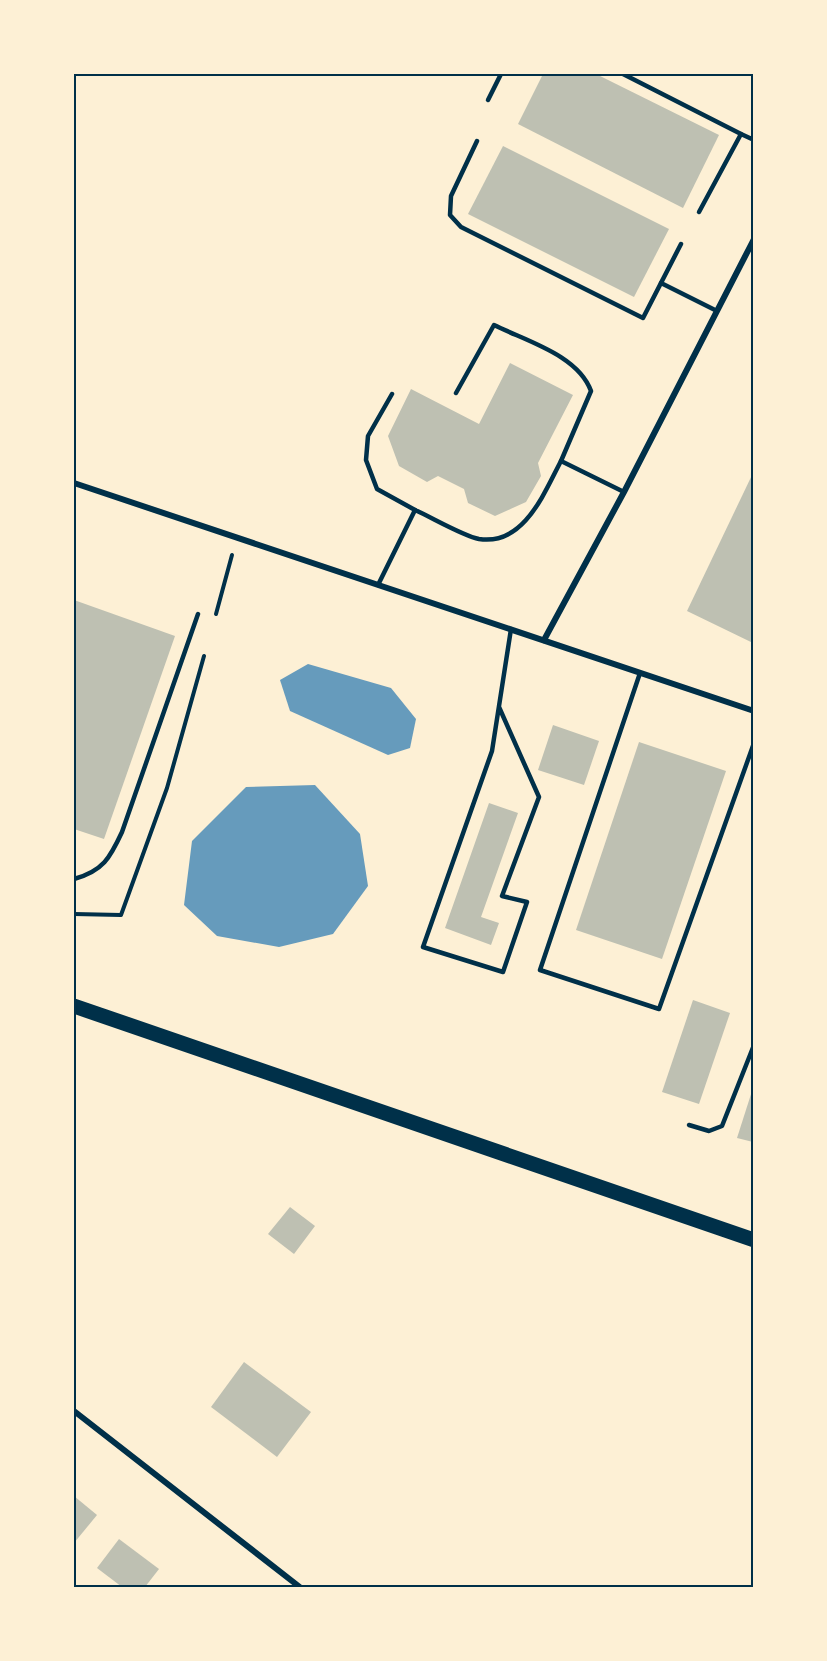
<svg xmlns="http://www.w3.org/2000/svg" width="827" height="1661" font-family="'Alegreya Sans',sans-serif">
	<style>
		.water { fill: #669bbc }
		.building { fill: #bec0b2 }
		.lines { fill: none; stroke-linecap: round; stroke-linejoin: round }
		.path { stroke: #003049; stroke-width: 4 }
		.service { stroke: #003049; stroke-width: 4.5 }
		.minor { stroke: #003049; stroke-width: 6 }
		.primary { stroke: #003049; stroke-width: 15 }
		.neatline { fill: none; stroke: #003049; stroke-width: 2 }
	</style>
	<rect width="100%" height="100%" fill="#fdf0d5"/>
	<!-- water -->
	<g class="water">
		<polygon points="308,664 391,688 416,719 410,748 388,755 290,711 280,680"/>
		<polygon points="315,785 360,834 368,886 333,934 279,947 217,936 184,905 192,841 246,787"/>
	</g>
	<!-- building -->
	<g class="building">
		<polygon points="543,74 596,74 719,135 683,208 518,124"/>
		<polygon points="503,146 669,229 634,297 468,214"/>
		<polygon points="510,363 573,395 538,463 541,476 526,502 495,516 468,503 464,489 438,476 427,482 399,466 388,436 411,389 479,424"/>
		<polygon points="753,473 753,643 687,611"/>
		<polygon points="74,600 175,636 104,839 74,829"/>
		<polygon points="553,725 599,741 584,785 538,770"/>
		<polygon points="639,742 726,771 662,959 576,930"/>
		<polygon points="489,803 518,813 481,917 499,923 491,945 445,928"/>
		<polygon points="693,1000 730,1013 699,1104 662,1092"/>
		<polygon points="752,1091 753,1092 753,1142 737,1138"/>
		<polygon points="290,1207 315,1226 294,1254 268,1234"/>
		<polygon points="244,1362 311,1412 277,1457 211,1407"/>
		<polygon points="74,1496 97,1515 74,1543"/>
		<polygon points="119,1539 159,1569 145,1587 122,1587 97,1568"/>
	</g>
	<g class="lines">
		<!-- path -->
		<g class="path">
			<polyline points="216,614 232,555"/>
			<polyline points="74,914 121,915 167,788 204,656"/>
		</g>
		<!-- service -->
		<g class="service">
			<polyline points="623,74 741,134"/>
			<polyline points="488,100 501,74"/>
			<polyline points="477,141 451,196 450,215 461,227 643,318 681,244"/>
			<polyline points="699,212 741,134 754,140"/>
			<polyline points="661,283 717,311"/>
			<path d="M456,393L494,325C526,341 578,355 591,391L561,461"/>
			<polyline points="392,394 368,436 366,460 377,489 415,510"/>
			<path d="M378,585L415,510C431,517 463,536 479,539C524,546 544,493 561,461L624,492"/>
			<polyline points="640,673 540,970 659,1009 754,743"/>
			<polyline points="499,707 539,797 502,896 527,902 503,972 423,947 492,751 511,629"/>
			<path d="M74,879C103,871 110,858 122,832L198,614"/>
			<polyline points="689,1125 709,1131 722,1126 754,1045"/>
		</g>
		<!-- minor -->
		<g class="minor">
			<polyline points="74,483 754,711"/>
			<polyline points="544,640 624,492 754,239"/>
			<polyline points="74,1411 301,1588"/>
		</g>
		<!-- primary -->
		<polyline class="primary" points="74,1006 754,1240"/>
	</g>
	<!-- border -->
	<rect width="827" height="1661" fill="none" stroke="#fdf0d5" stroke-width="150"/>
	<rect x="75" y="75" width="677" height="1511" class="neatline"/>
</svg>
